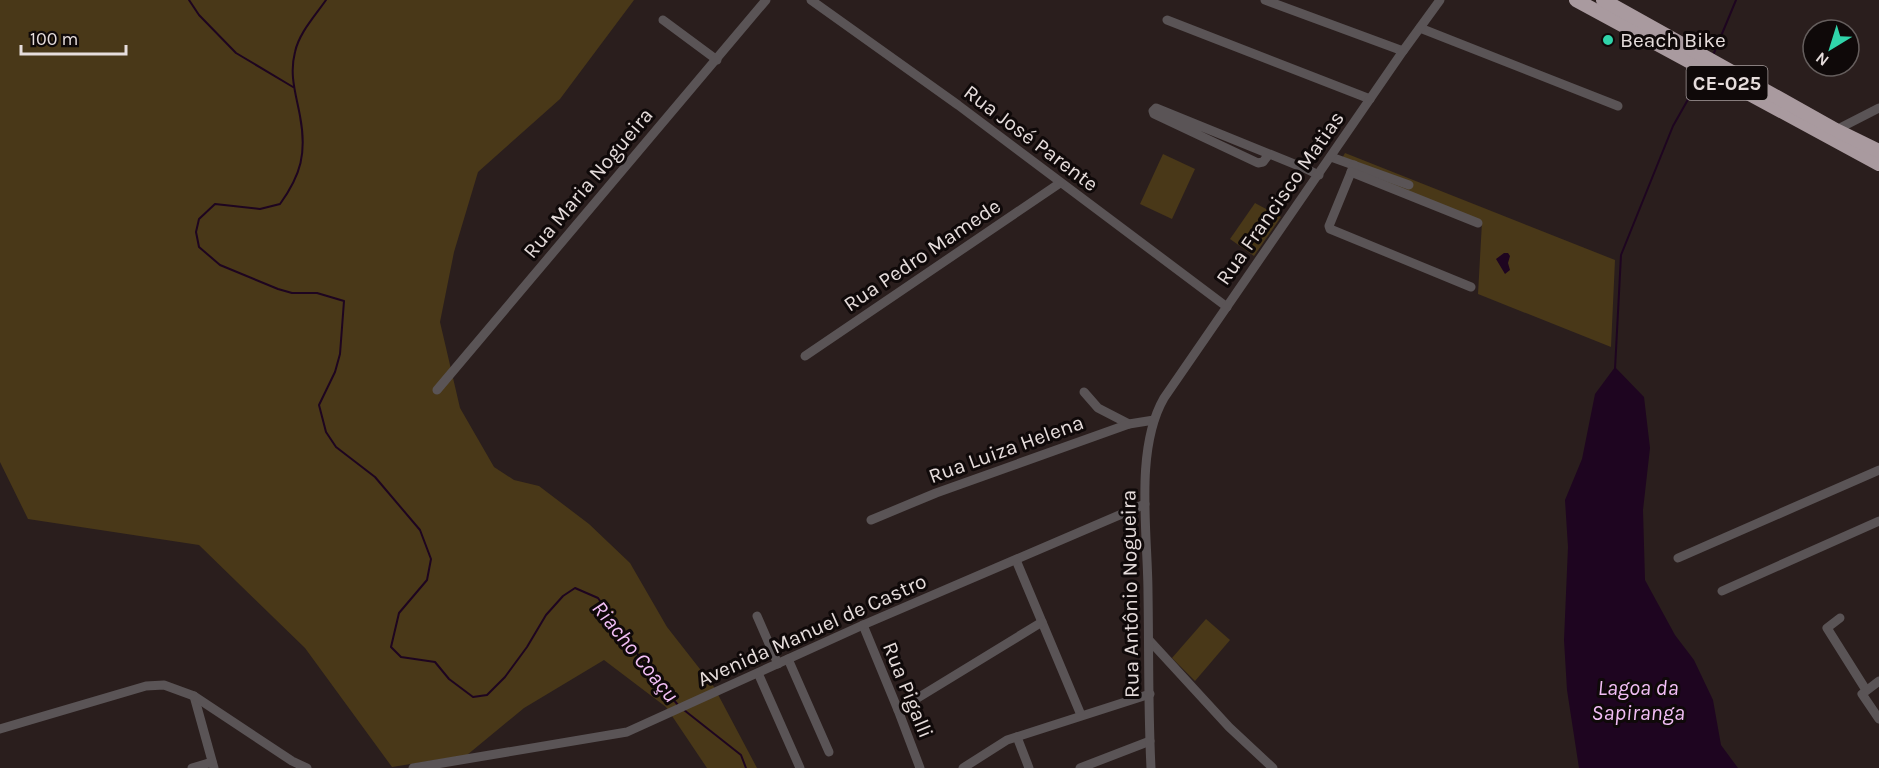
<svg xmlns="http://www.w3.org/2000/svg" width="1879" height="768" font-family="Karla,sans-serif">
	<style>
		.green { fill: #493818 }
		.water { fill: #1e0520 }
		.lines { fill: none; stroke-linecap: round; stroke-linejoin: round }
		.stream { stroke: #1e0520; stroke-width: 2 }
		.minor { stroke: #5a5456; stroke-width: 9 }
		.highway { stroke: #a99a9f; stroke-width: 14 }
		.poi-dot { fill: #30d4aa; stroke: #0f0909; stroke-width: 2 }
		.labels { text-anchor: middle; stroke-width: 6; stroke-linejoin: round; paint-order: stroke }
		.shield { fill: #0f0909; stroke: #a69d9d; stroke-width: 1.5 }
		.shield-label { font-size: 20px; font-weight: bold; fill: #e6dddc }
		.poi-label { font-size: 21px; fill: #e6dddc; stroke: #0f0909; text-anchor: start }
		.street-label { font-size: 21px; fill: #e6dddc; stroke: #0f0909 }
		.water-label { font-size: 22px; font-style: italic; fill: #f2bef5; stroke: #0f0909 }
	</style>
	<rect width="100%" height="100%" fill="#2a1e1d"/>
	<!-- green -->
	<g class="green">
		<polygon points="0,0 634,0 560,99 478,172 454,252 440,322 460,408 494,467 514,480 539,486 589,524 630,563 667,627 714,687 757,768 707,768 666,707 604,660 524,708 467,755 392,767 305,648 199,545 28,519 0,462"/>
		<polygon points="1345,153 1615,260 1611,347 1478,294 1482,222 1339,164"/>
		<polygon points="1163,154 1195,169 1172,219 1140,204"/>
		<polygon points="1255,203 1281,217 1254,256 1230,239"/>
		<polygon points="1206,619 1230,640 1195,681 1172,658"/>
	</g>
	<!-- water -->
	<g class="water">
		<polygon points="1504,253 1508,253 1510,256 1508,263 1510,270 1505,274 1496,259"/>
		<polygon points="1615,367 1644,397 1650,448 1643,510 1645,580 1675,635 1694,660 1713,700 1721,745 1738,768 1579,768 1567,690 1564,640 1568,547 1565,500 1582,459 1595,394"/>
	</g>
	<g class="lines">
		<!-- stream -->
		<g class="stream">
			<polyline points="189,0 199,15 236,53 293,87"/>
			<path d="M326,0C315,16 299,33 295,52C289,75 296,94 300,116C307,153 301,175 280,204L260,209L215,204L199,219L196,232L199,247L220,265L278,289L292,293H317L344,301L340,354L335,372L319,405L326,432L336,447L375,477L420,530L431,559L427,580L399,613L391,647L401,657L435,662L449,679L473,697L487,695L505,677L527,647L546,615L563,596L575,588L598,598L651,673L678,705"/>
			<polyline points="1714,53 1736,0"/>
			<polyline points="1615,369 1621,255 1673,126 1699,80"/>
			<polyline points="684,710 741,755 746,768"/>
		</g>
		<!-- minor -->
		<g class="minor">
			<polyline points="811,0 958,105 1227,307"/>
			<polyline points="1265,0 1403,51"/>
			<polyline points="663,20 717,60"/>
			<polyline points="1167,20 1370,99"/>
			<polyline points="1420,28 1618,106"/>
			<polyline points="1836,130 1879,108"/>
			<polyline points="1269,154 1263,162 1258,163 1154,114 1153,111 1156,108 1304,168 1319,175"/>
			<polyline points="1331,157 1409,185"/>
			<polyline points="1354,165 1329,226 1330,229 1471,287"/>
			<polyline points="1351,172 1478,223"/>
			<polyline points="805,356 1060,183"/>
			<polyline points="437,390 766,0"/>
			<polyline points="1084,392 1098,408 1129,424"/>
			<polyline points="871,520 936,493 1129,424 1154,420"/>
			<polyline points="1678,558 1879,470"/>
			<polyline points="1016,560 1081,715"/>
			<polyline points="1722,591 1879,521"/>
			<polyline points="757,616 778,664"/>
			<polyline points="1840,618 1827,628 1866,690"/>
			<polyline points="863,625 898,710 920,768"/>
			<polyline points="1149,640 1229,727 1273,768"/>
			<polyline points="788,659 829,752"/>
			<polyline points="758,673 800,768"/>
			<polyline points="1879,681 1862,694 1879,719"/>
			<polyline points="194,696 214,768"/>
			<polyline points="898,710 1042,622"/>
			<polyline points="0,729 146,686 164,685 194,696 292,761 307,768"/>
			<polyline points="1017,737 1029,768"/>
			<polyline points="192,768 212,762"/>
			<polyline points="413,768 627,732 863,625 1145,504"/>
			<polyline points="963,768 1007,740 1150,694"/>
			<polyline points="1080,768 1150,741"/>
			<path d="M1151,768C1148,710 1149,651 1148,593C1148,535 1134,450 1164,398L1403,51L1440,0"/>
		</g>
		<!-- highway -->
		<g class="highway">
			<polyline points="1576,0 1879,164"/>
			<polyline points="1603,0 1836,130 1879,151"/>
		</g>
	</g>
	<!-- markers -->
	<circle class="poi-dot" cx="1608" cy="40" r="6"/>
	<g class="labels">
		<!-- shield labels -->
		<rect class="shield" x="1686.5" y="66" width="81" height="34" rx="4.5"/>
		<g class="shield-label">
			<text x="1727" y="90">CE-025</text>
		</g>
		<!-- poi labels -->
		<g class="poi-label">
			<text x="1620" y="47">Beach Bike</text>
		</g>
		<!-- street labels -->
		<g class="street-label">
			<text transform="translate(1031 138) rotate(37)" y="7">Rua José Parente</text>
			<text transform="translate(588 183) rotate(-50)" y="7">Rua Maria Nogueira</text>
			<text transform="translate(1280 198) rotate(-55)" y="7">Rua Francisco Matias</text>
			<text transform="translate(922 255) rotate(-34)" y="7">Rua Pedro Mamede</text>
			<text transform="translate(1006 449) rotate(-20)" y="7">Rua Luiza Helena</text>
			<text transform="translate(1130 594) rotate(-91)" y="7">Rua Antônio Nogueira</text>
			<text transform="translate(812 630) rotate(-24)" y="7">Avenida Manuel de Castro</text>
			<text transform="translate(908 690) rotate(68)" y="7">Rua Pigalli</text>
		</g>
		<!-- water labels -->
		<g class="water-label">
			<text transform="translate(636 651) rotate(51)" y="8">Riacho Coaçu</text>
			<text x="1638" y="695">Lagoa da<tspan x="1638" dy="25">Sapiranga</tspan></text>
		</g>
	</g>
	<!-- north arrow -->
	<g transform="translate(1831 48) rotate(218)"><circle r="28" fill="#0f0909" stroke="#655e5d" stroke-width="1.5"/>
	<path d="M0-4.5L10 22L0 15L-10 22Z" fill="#30d4aa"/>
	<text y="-9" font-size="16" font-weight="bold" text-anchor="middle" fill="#e6dddc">N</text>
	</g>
	<!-- scale -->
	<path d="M21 45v9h105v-9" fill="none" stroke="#e6dddc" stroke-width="3"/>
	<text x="30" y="45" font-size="18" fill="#e6dddc" stroke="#0f0909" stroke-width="4.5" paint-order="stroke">100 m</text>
</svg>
